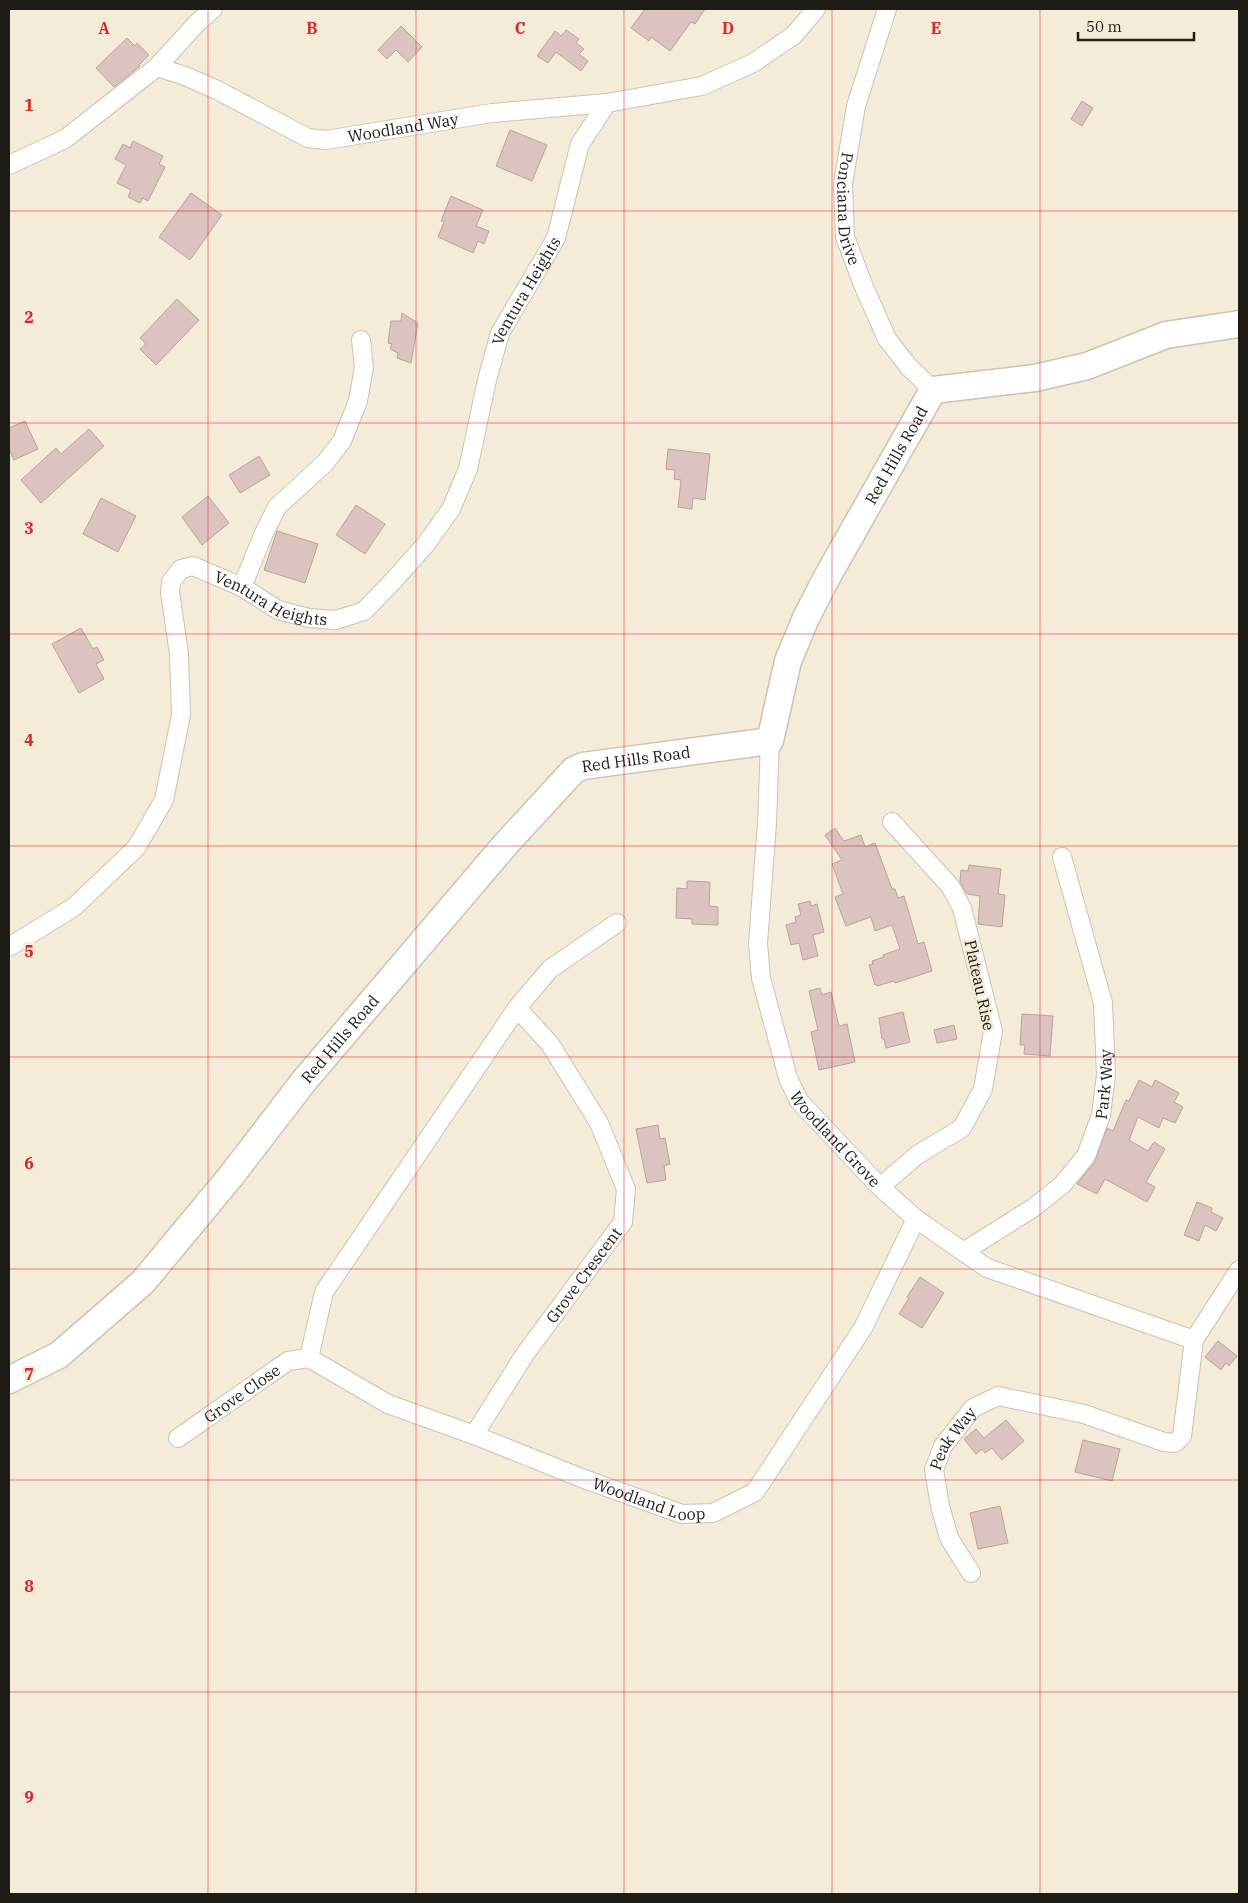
<svg xmlns="http://www.w3.org/2000/svg" width="1248" height="1903" font-family="'IBM Plex Serif',serif">
	<style>
		.building { fill: #dbc3c0; stroke: #baa39f }
		.lines { fill: none; stroke-linecap: round; stroke-linejoin: round }
		.street-casing { stroke: #ccc3b0; stroke-width: 20 }
		.secondary-casing { stroke: #ccc3b0; stroke-width: 29 }
		.street { stroke: #fff; stroke-width: 18 }
		.secondary { stroke: #fff; stroke-width: 26 }
		.grid { fill: none; stroke: #d62828; stroke-width: 1; stroke-opacity: 0.55 }
		.labels { text-anchor: middle; stroke-width: 5; stroke-linejoin: round; paint-order: stroke }
		.street-label { font-size: 16px; fill: #1e1b14; stroke: #f4ebd8 }
		.grid-label { font-size: 16px; text-anchor: middle; font-weight: bold; fill: #d62828; stroke: #f4ebd8; stroke-width: 5; stroke-linejoin: round; paint-order: stroke }
	</style>
	<rect width="100%" height="100%" fill="#f4ebd8"/>
	<!-- building -->
	<g class="building">
		<polygon points="645,9 705,9 695,24 691,22 670,51 651,37 649,41 631,28"/>
		<polygon points="401,26 422,47 408,62 396,50 387,59 378,50"/>
		<polygon points="566,30 579,39 576,43 584,49 579,54 588,61 581,71 556,52 548,63 537,56 555,31 561,36"/>
		<polygon points="127,38 135,46 137,43 149,55 139,65 140,66 114,87 96,68"/>
		<polygon points="1082,101 1093,108 1082,126 1071,119"/>
		<polygon points="510,130 547,145 532,181 496,166"/>
		<polygon points="133,141 163,156 159,164 165,167 148,201 143,198 140,203 128,197 131,190 117,183 126,165 115,159 123,144 130,148"/>
		<polygon points="191,193 222,215 190,260 159,237"/>
		<polygon points="451,196 483,210 476,226 489,231 484,244 478,241 473,253 438,237 444,222 441,221"/>
		<polygon points="177,299 199,320 156,365 140,349 146,344 140,338"/>
		<polygon points="402,313 418,323 411,363 397,358 398,353 390,349 392,344 388,343 391,321 401,321"/>
		<polygon points="25,421 38,449 14,460 9,449 9,428"/>
		<polygon points="89,429 104,446 41,503 21,480 56,448 61,454"/>
		<polygon points="668,449 710,454 705,500 693,498 692,509 678,507 681,480 674,479 675,470 666,469"/>
		<polygon points="259,456 270,475 240,493 229,475"/>
		<polygon points="208,496 229,523 202,545 182,517"/>
		<polygon points="101,498 136,516 118,552 83,534"/>
		<polygon points="356,505 385,524 365,554 336,535"/>
		<polygon points="277,531 318,544 305,583 264,570"/>
		<polygon points="81,628 93,649 97,647 104,660 96,664 104,679 79,693 52,644"/>
		<polygon points="835,828 844,841 861,835 865,847 875,843 892,889 895,889 898,898 904,896 918,944 924,942 932,971 895,983 894,981 877,986 876,984 875,985 869,965 873,964 872,961 884,957 883,955 900,949 892,925 875,931 871,917 846,926 835,897 843,894 832,864 842,860 825,835"/>
		<polygon points="969,865 1001,869 998,894 1005,895 1002,927 978,924 980,896 967,894 960,882 961,870 968,871"/>
		<polygon points="687,881 710,882 709,906 718,907 718,925 692,924 692,919 676,918 677,888 687,889"/>
		<polygon points="810,901 811,906 817,904 824,932 813,935 818,956 803,960 799,943 791,945 786,925 796,922 795,917 801,915 798,904"/>
		<polygon points="820,988 822,995 831,992 839,1026 847,1024 855,1062 819,1070 811,1032 818,1030 809,991"/>
		<polygon points="903,1012 910,1042 886,1048 884,1039 882,1039 879,1018"/>
		<polygon points="1022,1014 1053,1016 1050,1056 1024,1054 1025,1045 1020,1045"/>
		<polygon points="954,1025 957,1039 937,1043 934,1030"/>
		<polygon points="1139,1080 1152,1087 1155,1080 1179,1093 1174,1102 1183,1107 1175,1123 1163,1118 1159,1128 1138,1117 1129,1140 1148,1151 1154,1142 1165,1149 1146,1182 1155,1187 1147,1202 1105,1179 1097,1194 1077,1184 1094,1163 1107,1128 1113,1131 1126,1100 1129,1101"/>
		<polygon points="658,1125 660,1139 665,1138 670,1164 664,1166 666,1180 647,1183 636,1129"/>
		<polygon points="1197,1202 1212,1208 1211,1212 1223,1218 1216,1231 1205,1225 1199,1241 1184,1235"/>
		<polygon points="920,1277 944,1293 922,1328 899,1314 909,1298 907,1297"/>
		<polygon points="1218,1341 1237,1356 1229,1366 1226,1363 1221,1370 1205,1357"/>
		<polygon points="1006,1420 1024,1441 1002,1460 992,1448 985,1453 982,1449 976,1454 964,1439 976,1429 984,1438"/>
		<polygon points="1083,1440 1120,1449 1112,1481 1075,1472"/>
		<polygon points="1000,1506 1008,1543 978,1549 970,1513"/>
	</g>
	<g class="lines">
		<defs>
			<g id="street">
				<path id="s1" d="M887,9L856,106L843,184L845,237L864,287L887,339L909,367L933,390"/>
				<polyline points="157,67 197,23 213,9"/>
				<path id="s2" d="M9,165L65,139L157,67L185,76L217,90L308,138L326,140L492,113L607,103L702,86L753,63L794,35L816,9"/>
				<polyline points="242,587 264,533 277,507 325,463 342,441 358,401 364,367 361,340"/>
				<path id="s3" d="M770,741L767,823L758,943L761,978L788,1078L799,1101L880,1187L916,1219L987,1268L1194,1340"/>
				<path id="s4" d="M9,947L74,907L136,848L164,800L181,715L179,654L170,592L171,582L181,569L193,566L242,587L278,610L309,618L336,620L364,611L394,580L426,544L451,509L468,469L487,380L500,333L556,238L580,144L607,103"/>
				<polyline points="880,1187 917,1155 962,1128 983,1089 993,1031 962,908 950,886 892,822"/>
				<path id="s5" d="M963,1252L1033,1208L1062,1185L1086,1156L1101,1115L1106,1075L1103,1003L1062,857"/>
				<path id="s6" d="M309,1358L388,1404L474,1435L584,1479L682,1514L713,1513L755,1492L863,1328L916,1219"/>
				<polyline points="309,1358 324,1292 517,1008 550,969 617,923"/>
				<path id="s7" d="M474,1435L525,1354L623,1222L626,1189L599,1123L550,1044L517,1008"/>
				<path id="s8" d="M178,1438L288,1361L309,1358"/>
				<path id="s9" d="M971,1573L949,1538L940,1506L934,1470L943,1446L973,1408L998,1396L1084,1414L1164,1442L1175,1443L1182,1436L1194,1340L1239,1270"/>
			</g>
			<g id="secondary">
				<path id="s10" d="M9,1380L59,1355L143,1282L231,1176L304,1081L505,845L574,770L583,766L770,741L788,661L806,618L827,577L933,390L1035,378L1087,366L1166,335L1239,324"/>
			</g>
		</defs>
		<!-- street casing -->
		<use href="#street" class="street-casing"/>
		<!-- secondary casing -->
		<use href="#secondary" class="secondary-casing"/>
		<!-- street -->
		<use href="#street" class="street"/>
		<!-- secondary -->
		<use href="#secondary" class="secondary"/>
	</g>
	<!-- grid -->
	<path class="grid" d="M208,9V1894M416,9V1894M624,9V1894M832,9V1894M1040,9V1894M9,211H1239M9,423H1239M9,634H1239M9,846H1239M9,1057H1239M9,1269H1239M9,1480H1239M9,1692H1239"/>
	<g class="labels">
		<!-- street labels -->
		<g class="street-label">
			<text dy="6" stroke="none"><textPath href="#s2" startOffset="442">Woodland Way</textPath></text>
			<text dy="6" stroke="none"><textPath href="#s1" startOffset="206">Ponciana Drive</textPath></text>
			<text dy="6" stroke="none"><textPath href="#s4" startOffset="1018">Ventura Heights</textPath></text>
			<text dy="6" stroke="none"><textPath href="#s10" startOffset="1350">Red Hills Road</textPath></text>
			<text dy="6" stroke="none"><textPath href="#s4" startOffset="552">Ventura Heights</textPath></text>
			<text dy="6" stroke="none"><textPath href="#s10" startOffset="900">Red Hills Road</textPath></text>
			<text transform="translate(980 985) rotate(78)" y="6">Plateau Rise</text>
			<text dy="6" stroke="none"><textPath href="#s10" startOffset="480">Red Hills Road</textPath></text>
			<text dy="6" stroke="none"><textPath href="#s5" startOffset="232">Park Way</textPath></text>
			<text dy="6" stroke="none"><textPath href="#s3" startOffset="419">Woodland Grove</textPath></text>
			<text dy="6" stroke="none"><textPath href="#s7" startOffset="194">Grove Crescent</textPath></text>
			<text dy="6" stroke="none"><textPath href="#s8" startOffset="78">Grove Close</textPath></text>
			<text dy="6" stroke="none"><textPath href="#s9" startOffset="148">Peak Way</textPath></text>
			<text dy="6" stroke="none"><textPath href="#s6" startOffset="370">Woodland Loop</textPath></text>
		</g>
	</g>
	<g class="grid-label">
		<text x="104" y="34">A</text>
		<text x="312" y="34">B</text>
		<text x="520" y="34">C</text>
		<text x="728" y="34">D</text>
		<text x="936" y="34">E</text>
		<text x="29" y="111">1</text>
		<text x="29" y="323">2</text>
		<text x="29" y="534">3</text>
		<text x="29" y="746">4</text>
		<text x="29" y="957">5</text>
		<text x="29" y="1169">6</text>
		<text x="29" y="1380">7</text>
		<text x="29" y="1592">8</text>
		<text x="29" y="1803">9</text>
	</g>
	<!-- border -->
	<rect width="1248" height="1903" fill="none" stroke="#1e1b14" stroke-width="20"/>
	<!-- scale -->
	<path d="M1078 32v8h116v-8" fill="none" stroke="#1e1b14" stroke-width="2.5"/>
	<text x="1086" y="32" font-size="15" fill="#1e1b14" stroke="#f4ebd8" stroke-width="4" paint-order="stroke">50 m</text>
</svg>
